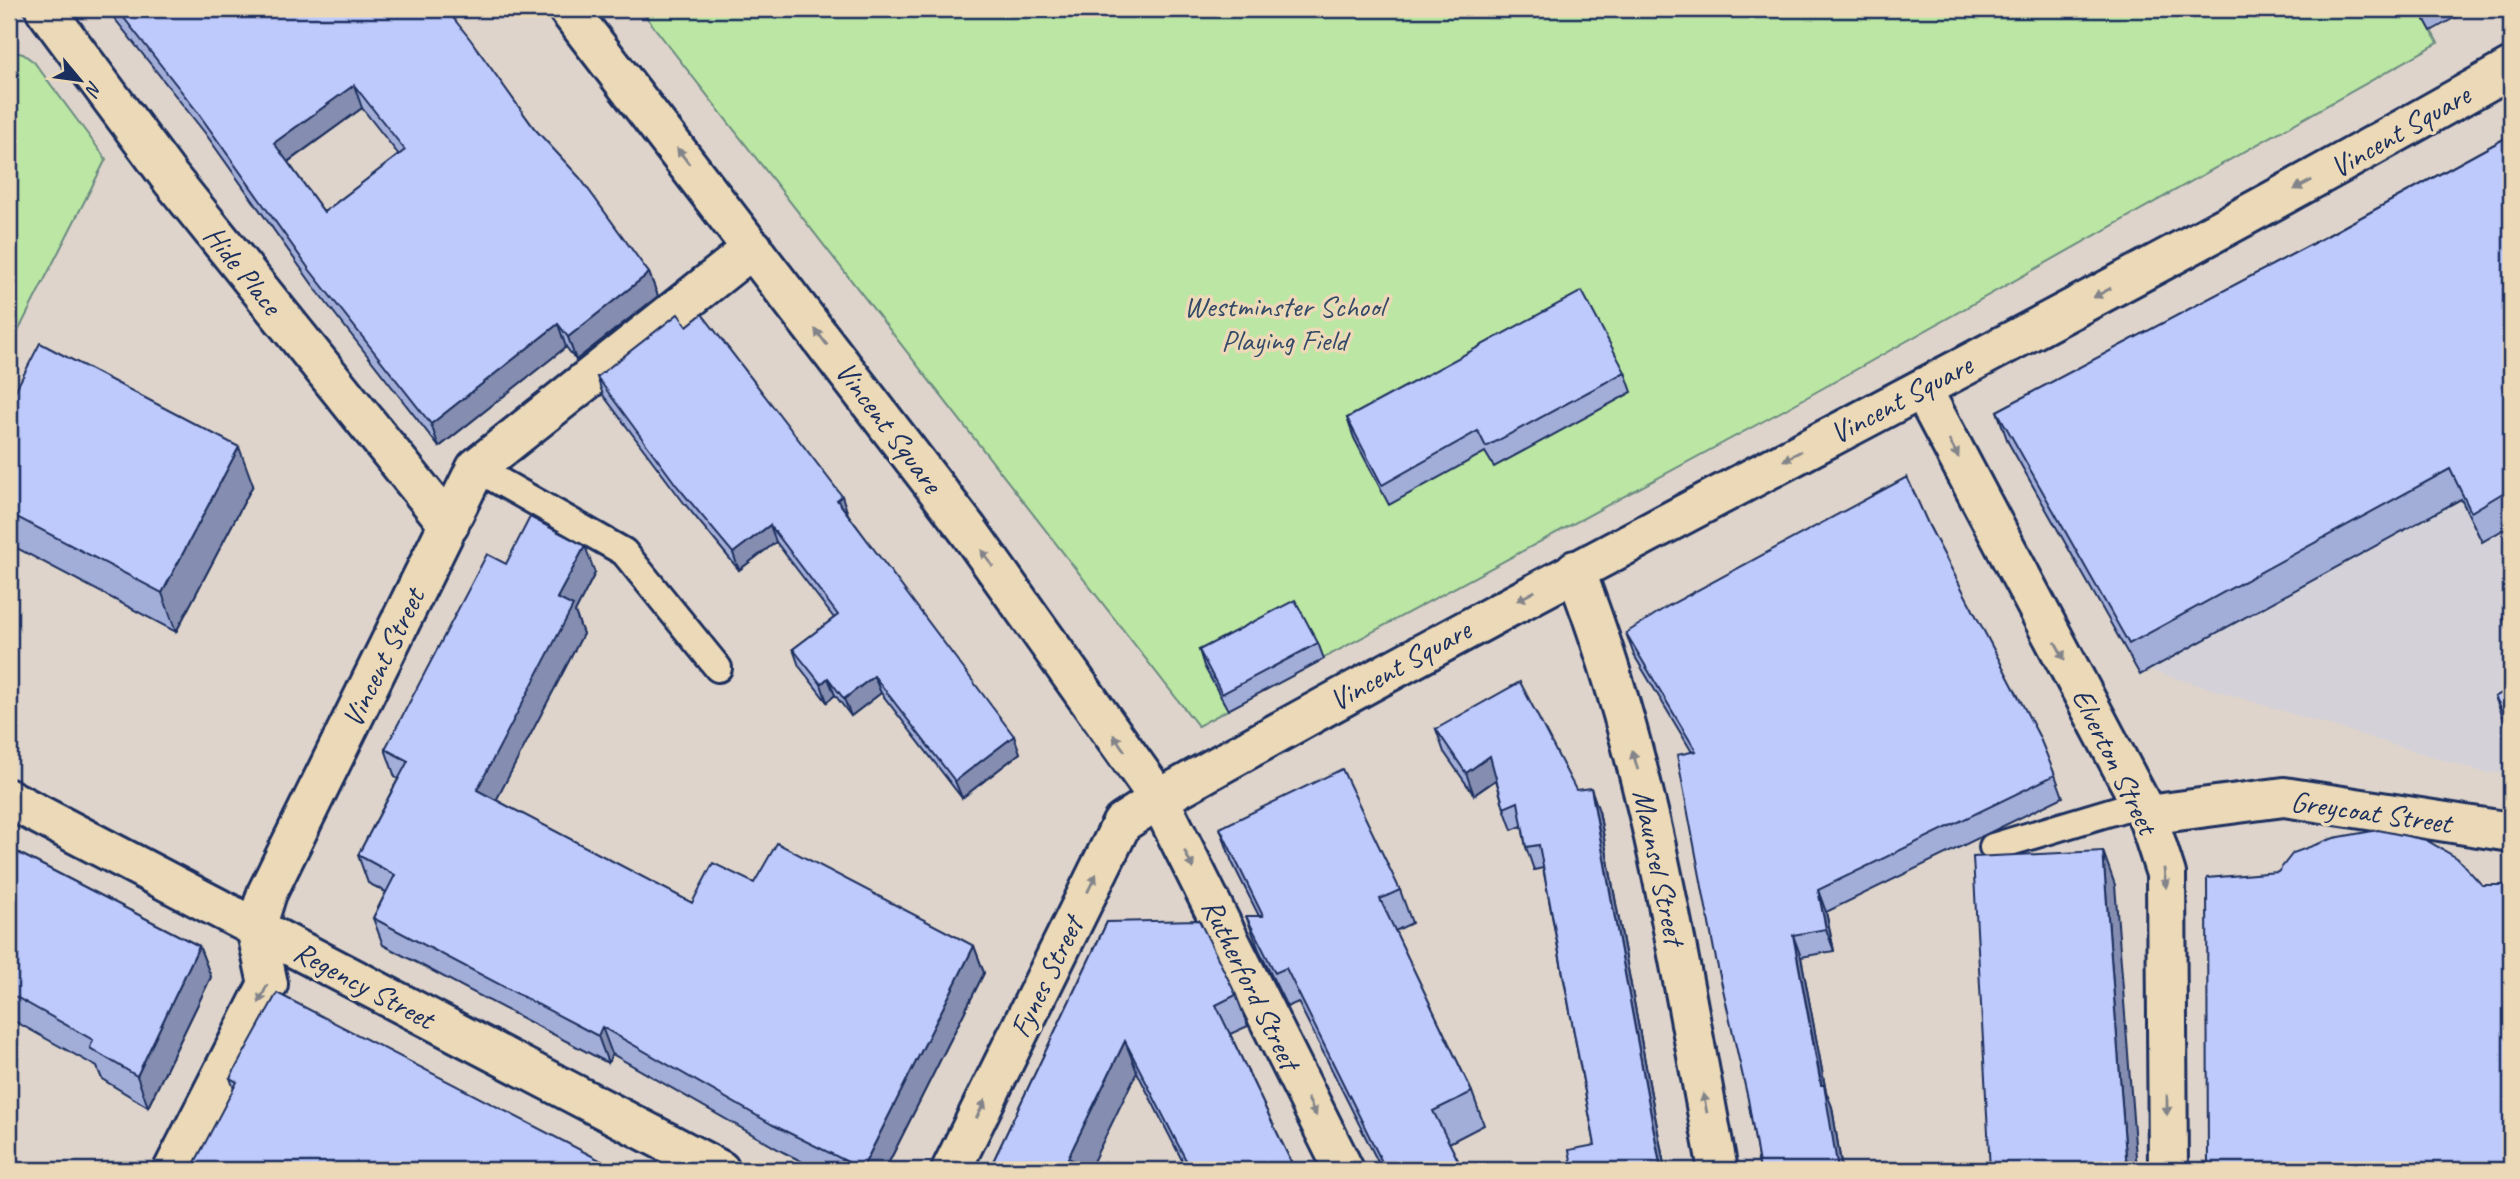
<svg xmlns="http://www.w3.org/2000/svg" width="2520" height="1179" font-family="Caveat,sans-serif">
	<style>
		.built { fill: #d4d1d9 }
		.green { fill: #bbe6a3; stroke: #6b8a80; stroke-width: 2 }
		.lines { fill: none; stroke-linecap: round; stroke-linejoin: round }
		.service-casing { stroke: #1b2f5e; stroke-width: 32 }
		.minor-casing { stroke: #1b2f5e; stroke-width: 44 }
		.service { stroke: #ebd9b7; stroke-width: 26 }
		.minor { stroke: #ebd9b7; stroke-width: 38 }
		.wall { fill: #a3aed8; stroke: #1b2f5e; stroke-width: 2; fill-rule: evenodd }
		.shaded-wall { fill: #858db0; stroke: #1b2f5e; stroke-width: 2 }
		.building { fill: #becafb; stroke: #1b2f5e; stroke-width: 2; fill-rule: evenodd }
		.oneway { fill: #83848a }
		.labels { text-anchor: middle; stroke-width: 7; stroke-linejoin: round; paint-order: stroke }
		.street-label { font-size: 30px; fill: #1b2f5e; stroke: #ebd9b7 }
		.park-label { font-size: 30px; fill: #334a68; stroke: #ebd9b7 }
	</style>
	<rect width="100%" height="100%" fill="#ded4cb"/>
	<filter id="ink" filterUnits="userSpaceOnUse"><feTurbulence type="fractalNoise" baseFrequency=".0143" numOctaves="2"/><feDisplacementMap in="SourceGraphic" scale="14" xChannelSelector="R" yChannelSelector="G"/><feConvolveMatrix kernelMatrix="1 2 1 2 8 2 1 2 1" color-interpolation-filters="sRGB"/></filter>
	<g filter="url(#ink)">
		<!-- built -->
		<polygon class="built" points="2511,140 2511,773 2486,773 2149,670 2460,499"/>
		<!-- green -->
		<g class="green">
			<polygon points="640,9 2419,9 2438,43 1784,410 1198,726"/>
			<polygon points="9,51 23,54 34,62 106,159 9,349"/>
		</g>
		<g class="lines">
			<defs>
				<g id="service">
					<polyline points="476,468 624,552 718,668"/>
					<polyline points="1993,847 2140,803"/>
				</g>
				<g id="minor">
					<polyline points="45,9 171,179 449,525"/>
					<polyline points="568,9 968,530 1159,799 1344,1170"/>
					<polyline points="1922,389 2147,815 2166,874 2168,1170"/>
					<path d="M1575,570C1650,762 1680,969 1718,1170"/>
					<polyline points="9,799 720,1170"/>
					<polyline points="2147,815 2284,797 2511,832"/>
					<polyline points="173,1170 268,984 256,928 267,893 476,468 753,248"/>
					<path d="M951,1170L1122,823L1159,799C1605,547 2066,322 2511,68"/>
				</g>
			</defs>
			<!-- service casing -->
			<use href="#service" class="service-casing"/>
			<!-- minor casing -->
			<use href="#minor" class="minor-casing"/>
			<!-- service -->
			<use href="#service" class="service"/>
			<!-- minor -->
			<use href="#minor" class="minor"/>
		</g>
		<!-- wall -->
		<g class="wall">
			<path d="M107,9H446L534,128L649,273L658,296L576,360L566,347L439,447L317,291L205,133ZM362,108L399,155L324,212L288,162Z"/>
			<polygon points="2419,9 2470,9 2431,31"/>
			<polygon points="2511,135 2511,525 2482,542 2461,499 2140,675 2008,442 1997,411 2325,237"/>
			<polygon points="687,326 848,514 1020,753 962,798 881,693 851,716 835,695 827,702 799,666 793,649 834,618 776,542 739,570 684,503 603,395 597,377"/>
			<polygon points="1625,372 1632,392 1494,467 1485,452 1389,505 1354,438 1347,418"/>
			<polygon points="9,403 253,485 176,632 9,544"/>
			<polygon points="1929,526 2055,775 2063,797 1826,912 1834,951 1801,957 1826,1092 1832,1107 1842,1170 1760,1170 1692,752 1634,655 1626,633"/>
			<polygon points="506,564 595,573 575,612 583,634 496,800 692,903 754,883 974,946 984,973 885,1170 819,1170 783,1152 612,1054 608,1063 383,945 373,918 386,892 368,883 358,855 398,779 395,777 385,749"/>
			<polygon points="2511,613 2511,640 2503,618"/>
			<polygon points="1318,643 1324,659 1228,710 1204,666 1199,650"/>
			<polygon points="2511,688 2511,735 2507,727 2495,697"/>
			<polygon points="1436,729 1576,790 1599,811 1665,1170 1573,1170 1595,1145 1543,868 1534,870 1526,847 1522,826 1512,830 1504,808 1496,780 1474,795 1444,752"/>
			<polygon points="1220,828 1400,890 1412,923 1395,931 1472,1092 1484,1125 1449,1143 1463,1170 1382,1170 1298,1002 1287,1007 1259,950 1246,916 1259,916 1232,862"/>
			<polygon points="9,848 199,946 211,977 148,1107 102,1079 97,1067 9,1018"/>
			<polygon points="1107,922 1236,995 1248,1026 1230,1034 1295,1170 1187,1170 1137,1072 989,1170"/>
			<polygon points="230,1078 619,1170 234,1089"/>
		</g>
		<!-- shaded-wall -->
		<g class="shaded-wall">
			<polygon points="354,85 362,108 283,165 274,143"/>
			<polygon points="649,273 658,296 576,360 568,337"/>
			<polygon points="558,324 566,347 439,447 431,424"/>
			<polygon points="239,447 253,485 176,632 162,593"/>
			<polygon points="842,496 848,514 837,500"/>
			<polygon points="770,525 776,542 739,570 733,553"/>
			<polygon points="585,546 595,573 575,612 583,634 487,818 477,790 557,598"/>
			<polygon points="874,676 881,693 851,716 844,699"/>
			<polygon points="828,678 835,695 827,702 821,684"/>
			<polygon points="1014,736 1020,753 962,798 955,781"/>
			<polygon points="1490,756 1498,778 1474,795 1466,773"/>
			<polygon points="1591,788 1599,811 1665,1170 1661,1170"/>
			<polygon points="2103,851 2115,885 2137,1170 2127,1170"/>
			<polygon points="1818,890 1826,912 1834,951 1826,929"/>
			<polygon points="1793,935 1801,957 1826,1092 1832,1107 1842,1170 1838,1170"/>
			<polygon points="199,946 211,977 148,1107 137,1076"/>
			<polygon points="974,946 984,973 885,1170 862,1170 862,1169"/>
			<polygon points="602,1027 612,1054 608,1063 598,1036"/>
			<polygon points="1125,1041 1137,1072 1089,1170 1068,1158"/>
		</g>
		<!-- building -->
		<g class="building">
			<path d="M117,9H446L470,39L534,128L580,178L649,273L568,337L558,324L431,424L309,269L196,110ZM354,85L405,150L324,212L274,143Z"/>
			<polygon points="2422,9 2436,9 2425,15"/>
			<polygon points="2511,135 2511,488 2471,512 2450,469 2129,644 1997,411 2325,237"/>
			<polygon points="1582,291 1625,372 1486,447 1478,431 1382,485 1347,418"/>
			<polygon points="678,314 687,326 702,314 842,496 837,500 1014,736 955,781 874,676 844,699 828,678 821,684 793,649 838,615 770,525 733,553 677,486 597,377"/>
			<polygon points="40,343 239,447 162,593 9,513 9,403"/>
			<polygon points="1907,477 1929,526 2039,736 2055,775 1818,890 1826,929 1793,935 1821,1085 1824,1085 1838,1170 1760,1170 1748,1099 1714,950 1677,755 1696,751 1626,633 1668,606"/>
			<polygon points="530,517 585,546 557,598 573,606 477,790 692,903 713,863 754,883 777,843 974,946 862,1169 773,1125 602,1027 598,1036 373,918 395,875 358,855 408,761 385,749 487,554 506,564"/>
			<polygon points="1295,600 1318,643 1222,694 1199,650"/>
			<polygon points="2511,613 2511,632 2503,618"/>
			<polygon points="1520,682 1576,790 1591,788 1661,1170 1573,1170 1569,1150 1595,1145 1539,845 1526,847 1518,802 1504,808 1490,756 1466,773 1436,729"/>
			<polygon points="2511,688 2511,724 2495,697"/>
			<polygon points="1342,769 1400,890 1380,899 1472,1092 1433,1111 1463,1170 1386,1170 1286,968 1275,973 1246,916 1263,916 1220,828"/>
			<polygon points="2378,830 2426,840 2457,858 2482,885 2511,885 2511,1170 2208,1170 2207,878 2278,872 2293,853 2334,838"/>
			<polygon points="9,848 199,946 137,1076 90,1048 93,1040 9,993"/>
			<polygon points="2103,851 2127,1170 1990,1170 1973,857"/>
			<polygon points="1199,920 1236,995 1216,1005 1295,1170 1191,1170 1125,1041 1068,1158 1093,1170 989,1170 1107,922"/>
			<polygon points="277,993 619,1170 191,1170 237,1082 230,1078"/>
		</g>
		<!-- one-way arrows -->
		<defs><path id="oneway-solid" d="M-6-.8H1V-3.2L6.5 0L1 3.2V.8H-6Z" transform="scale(1.75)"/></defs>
		<g class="oneway">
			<use href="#oneway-solid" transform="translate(683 156) rotate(-127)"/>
			<use href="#oneway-solid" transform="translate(2303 185) rotate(152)"/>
			<use href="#oneway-solid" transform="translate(2102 293) rotate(152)"/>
			<use href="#oneway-solid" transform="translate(821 337) rotate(-127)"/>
			<use href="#oneway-solid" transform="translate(1954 449) rotate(62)"/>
			<use href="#oneway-solid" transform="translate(1792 456) rotate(152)"/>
			<use href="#oneway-solid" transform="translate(987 558) rotate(-125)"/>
			<use href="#oneway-solid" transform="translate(1526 596) rotate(152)"/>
			<use href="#oneway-solid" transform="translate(2060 651) rotate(62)"/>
			<use href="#oneway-solid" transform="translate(1119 743) rotate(-125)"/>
			<use href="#oneway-solid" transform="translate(1635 760) rotate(-106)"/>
			<use href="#oneway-solid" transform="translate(1189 860) rotate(64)"/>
			<use href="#oneway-solid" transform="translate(2165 878) rotate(84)"/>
			<use href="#oneway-solid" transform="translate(1092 883) rotate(-64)"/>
			<use href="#oneway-solid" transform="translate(263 994) rotate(115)"/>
			<use href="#oneway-solid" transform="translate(1705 1103) rotate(-101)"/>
			<use href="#oneway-solid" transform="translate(2167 1105) rotate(90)"/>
			<use href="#oneway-solid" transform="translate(1312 1107) rotate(64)"/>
			<use href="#oneway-solid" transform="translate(981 1109) rotate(-64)"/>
		</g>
	</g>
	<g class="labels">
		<!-- street labels -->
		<g class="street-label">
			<text transform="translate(2400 131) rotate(-30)" y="10">Vincent Square</text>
			<text transform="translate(243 270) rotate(51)" y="10">Hide Place</text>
			<text transform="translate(1901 399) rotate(-28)" y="10">Vincent Square</text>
			<text transform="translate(889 427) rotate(53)" y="10">Vincent Square</text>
			<text transform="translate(383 658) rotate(-64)" y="10">Vincent Street</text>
			<text transform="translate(1400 665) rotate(-29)" y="10">Vincent Square</text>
			<text transform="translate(2115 761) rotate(64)" y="10">Elverton Street</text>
			<text transform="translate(2371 812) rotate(8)" y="10">Greycoat Street</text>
			<text transform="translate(1659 867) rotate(78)" y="10">Maunsel Street</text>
			<text transform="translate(1046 977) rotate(-64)" y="10">Fynes Street</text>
			<text transform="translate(1251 984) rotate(64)" y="10">Rutherford Street</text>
			<text transform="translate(364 985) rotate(28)" y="10">Regency Street</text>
		</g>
		<!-- park labels -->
		<g class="park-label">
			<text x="1284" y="316">Westminster School<tspan x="1284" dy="34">Playing Field</tspan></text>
		</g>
	</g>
	<!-- margin -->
	<rect width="2520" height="1179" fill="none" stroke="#ebd9b7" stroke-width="35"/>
	<rect x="18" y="18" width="2485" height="1144" fill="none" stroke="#1b2f5e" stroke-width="2.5" filter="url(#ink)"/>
	<!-- north arrow -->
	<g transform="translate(80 80) rotate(119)" stroke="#ebd9b7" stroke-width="5" paint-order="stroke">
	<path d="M0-5L12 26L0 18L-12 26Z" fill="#1b2f5e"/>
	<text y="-10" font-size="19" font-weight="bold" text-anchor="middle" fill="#1b2f5e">N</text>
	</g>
</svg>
